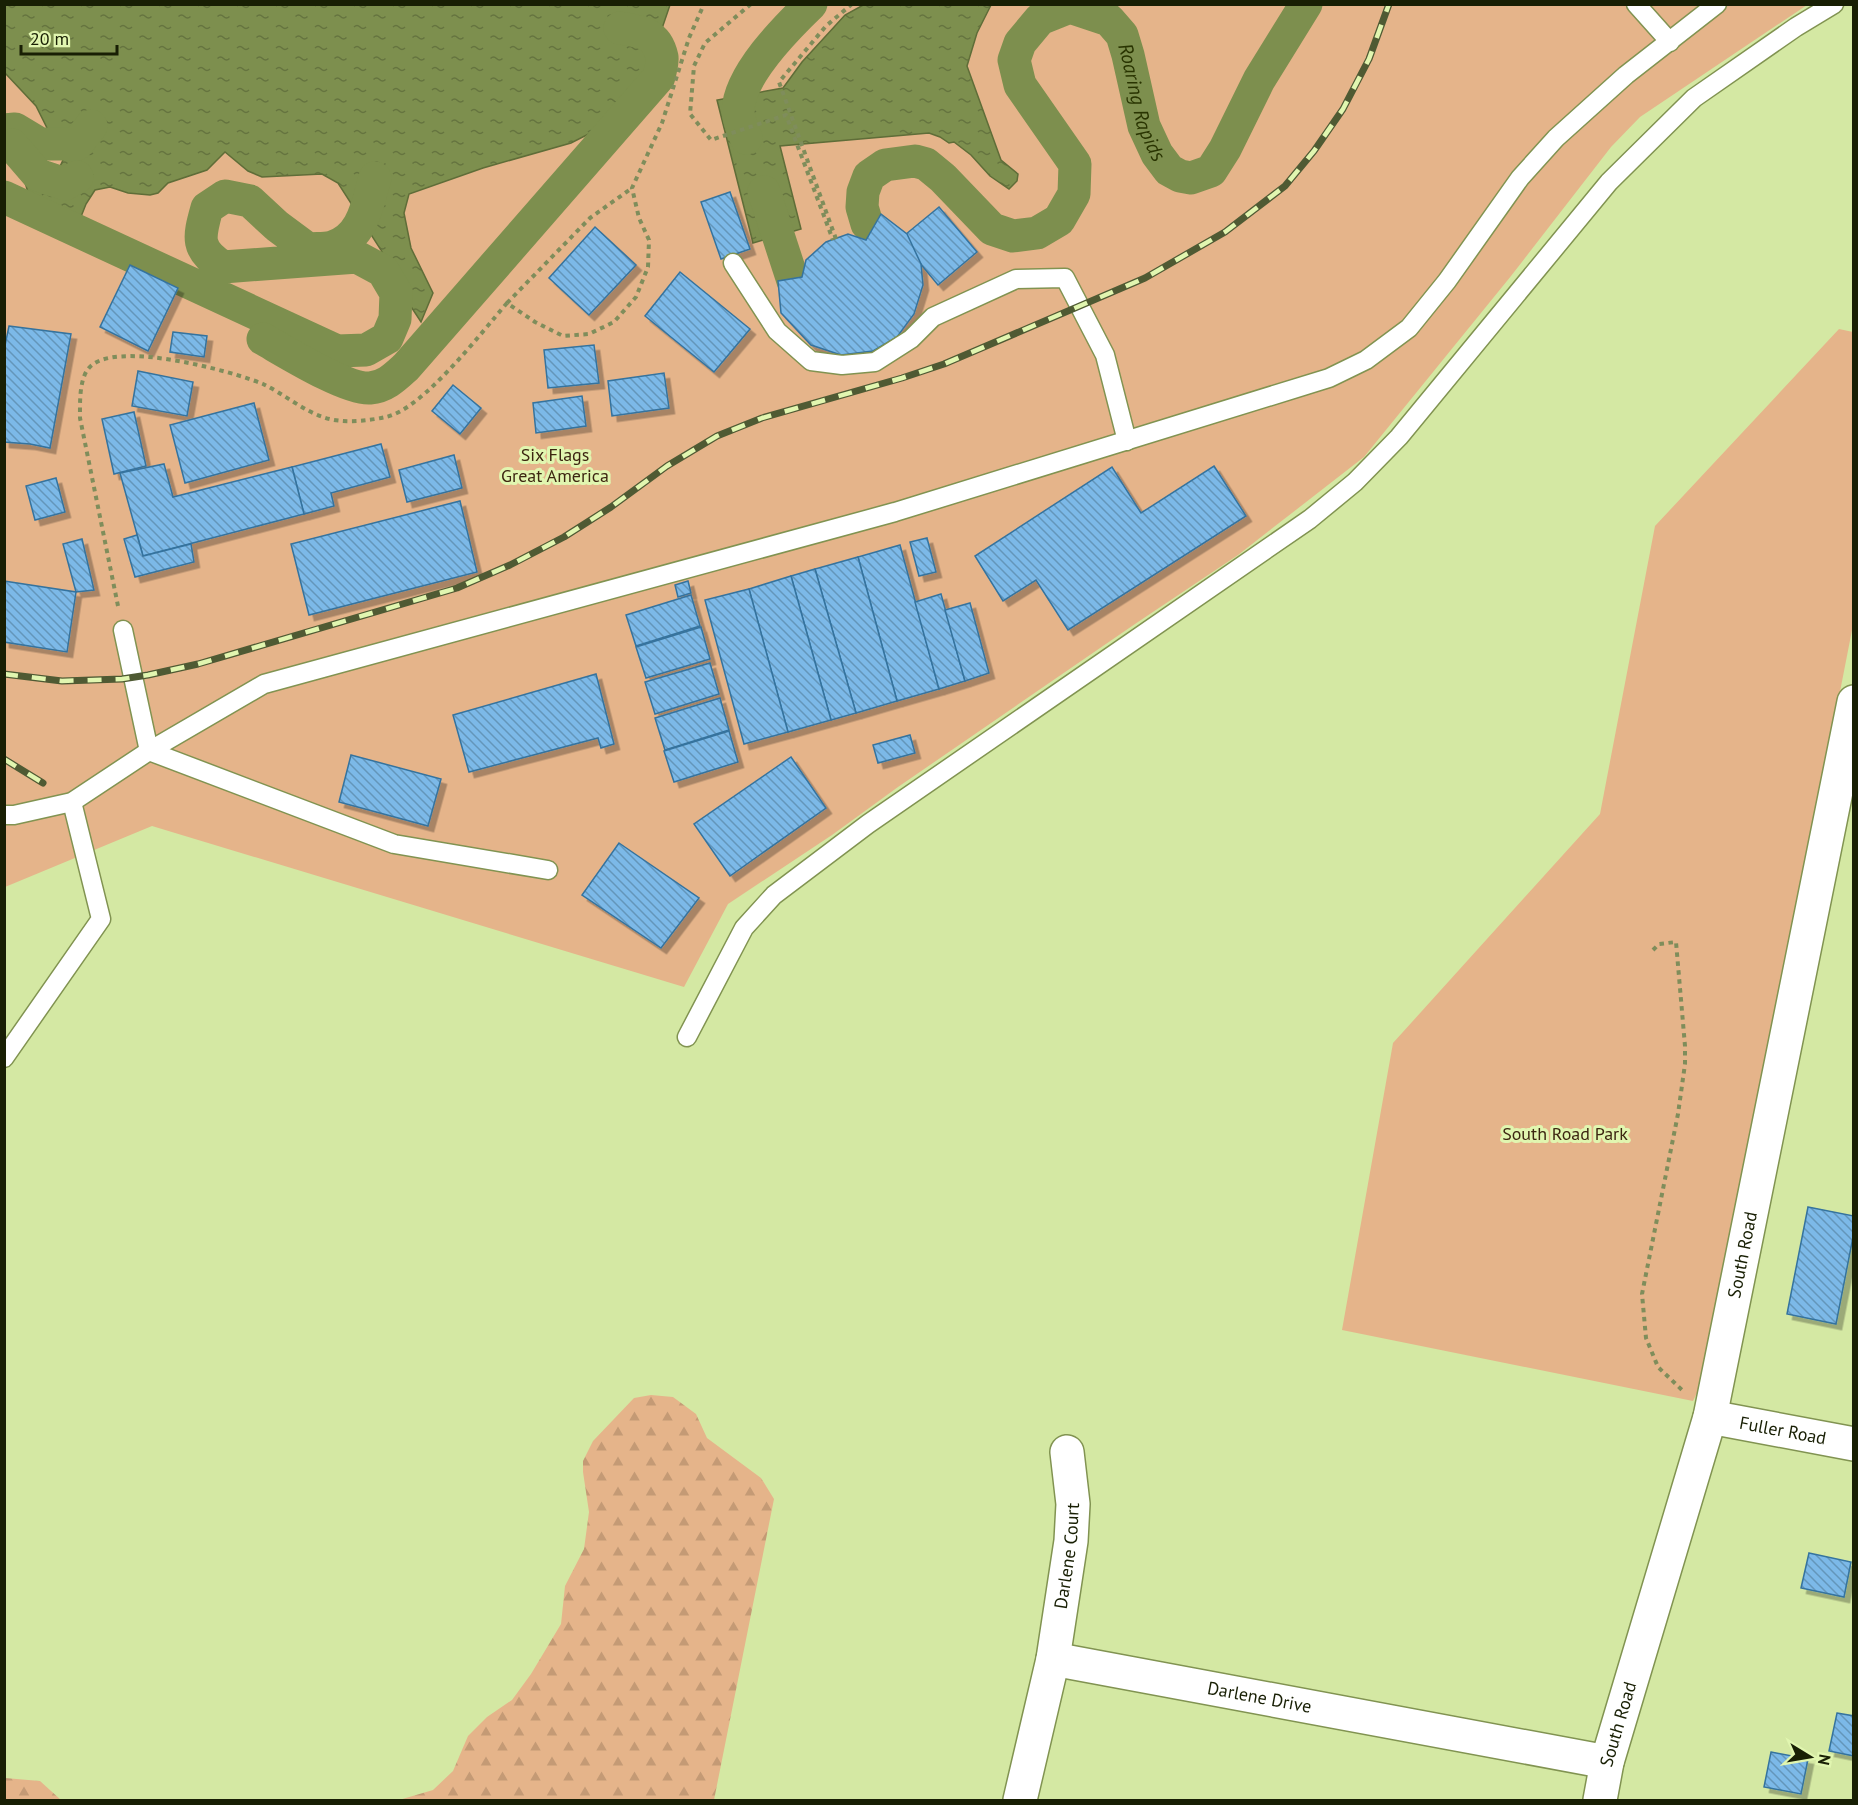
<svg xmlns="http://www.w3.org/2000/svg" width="1858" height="1805" font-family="'PT Sans',sans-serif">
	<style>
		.forest { fill: url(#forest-firs) }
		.park { fill: #e5b48a }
		.water { fill: url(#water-ripples); stroke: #5f6d38; stroke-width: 1.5 }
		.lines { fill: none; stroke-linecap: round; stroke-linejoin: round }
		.canal { stroke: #7d8f4e; stroke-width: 33 }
		.building { fill: url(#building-back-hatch); stroke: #35739e; stroke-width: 1.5; filter: url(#shadow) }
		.service-casing { stroke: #819351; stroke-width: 21 }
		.minor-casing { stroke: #819351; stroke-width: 36 }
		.path { stroke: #7f8d5b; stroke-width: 4; stroke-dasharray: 4.5 4.5; stroke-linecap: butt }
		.service { stroke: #fff; stroke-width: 18 }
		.minor { stroke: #fff; stroke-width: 33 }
		.rail-casing { stroke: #4f5a33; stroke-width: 7 }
		.rail { stroke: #e1f6b0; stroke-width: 4.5; stroke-dasharray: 14; stroke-linecap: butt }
		.labels { text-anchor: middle; stroke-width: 6; stroke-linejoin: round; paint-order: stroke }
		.park-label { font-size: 18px; fill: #3d2611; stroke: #e1f6b0 }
		.street-label { font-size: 18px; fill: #181f04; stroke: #e1f6b0 }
		.water-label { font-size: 20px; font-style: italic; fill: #293401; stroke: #e1f6b0 }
	</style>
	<defs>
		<pattern id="forest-firs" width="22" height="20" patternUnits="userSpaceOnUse" patternTransform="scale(1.5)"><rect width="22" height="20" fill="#e5b48a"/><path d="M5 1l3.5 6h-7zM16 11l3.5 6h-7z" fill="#c49a75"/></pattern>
		<pattern id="water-ripples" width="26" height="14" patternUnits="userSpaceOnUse" patternTransform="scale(1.5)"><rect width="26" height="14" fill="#7d8f4e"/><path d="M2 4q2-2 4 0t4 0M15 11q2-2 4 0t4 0" fill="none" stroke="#65743f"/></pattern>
		<pattern id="building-back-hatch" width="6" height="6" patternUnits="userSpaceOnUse" patternTransform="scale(1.5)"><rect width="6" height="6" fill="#7bb9e8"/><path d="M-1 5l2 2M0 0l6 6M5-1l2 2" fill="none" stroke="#6496ba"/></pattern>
		<filter id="shadow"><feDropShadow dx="5.5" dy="5.5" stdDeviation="0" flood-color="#0004"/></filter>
	</defs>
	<rect width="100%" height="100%" fill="#d4e8a3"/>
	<!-- forest -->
	<g class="forest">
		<polygon points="651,1395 673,1397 696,1414 707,1438 761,1478 774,1499 714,1800 399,1800 433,1790 453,1771 468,1736 487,1717 512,1700 531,1674 561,1624 565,1586 584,1549 589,1512 583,1472 583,1461 593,1441 634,1398"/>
		<polygon points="5,1778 40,1781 61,1800 5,1800"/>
	</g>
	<!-- park -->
	<g class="park">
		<polygon points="5,5 1807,5 1640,117 1611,147 1511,276 1364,457 1238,555 1135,624 898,787 832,835 728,904 684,987 152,826 5,887"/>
		<polygon points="1839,329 1853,332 1853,625 1707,1373 1693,1401 1342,1330 1393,1043 1600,814 1655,526"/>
	</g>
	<!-- water -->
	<g class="water">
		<polygon points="5,4 670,4 670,5 634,111 571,143 483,168 409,194 404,213 411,248 433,293 421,322 406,299 381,250 338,183 322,174 262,177 248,171 225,152 207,170 168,183 158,193 150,195 128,193 110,187 95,190 86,204 71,242 38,224 22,173 56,175 63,160 36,106 5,73"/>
		<polygon points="865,4 991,5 977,33 967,66 1001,160 1018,174 1017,181 1009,189 990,176 971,155 954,142 949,143 940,137 929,133 780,146 801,229 753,243 717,100 783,88 802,62 845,15"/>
	</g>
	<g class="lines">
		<!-- canal -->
		<g class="canal">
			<polyline points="4,130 15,129 40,144 77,144 91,126"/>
			<path d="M746,138C743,129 738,119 738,111C739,75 786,28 811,4"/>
			<polyline points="12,145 38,175 65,184 77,177"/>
			<polyline points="764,192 793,281"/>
			<path d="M4,197L337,351L366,350L387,338L395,319L396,293L383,271L357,257L223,267C195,249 199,237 207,208L225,196L250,201L277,226L308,249C315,248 325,249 332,247C363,238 367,205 375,178"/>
			<path id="s1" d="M867,224L862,207L863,192L869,176L885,165L915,161L926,164L943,178L992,229L1013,236L1037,233L1059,220L1074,194L1075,164L1020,85L1014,60L1020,43L1040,19L1070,7L1109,20L1122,35L1128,55L1144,126L1157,154L1169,170L1180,176L1191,178L1211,171L1225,149L1259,80L1306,4"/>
			<path d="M263,339C286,352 347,390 370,388C385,387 395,377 406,367L659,77C660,71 663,62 662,57C657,33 640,31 620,28"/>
		</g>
	</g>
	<!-- building -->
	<g class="building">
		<polygon points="730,192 750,249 721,259 701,202"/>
		<polygon points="939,207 977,252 938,285 900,239"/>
		<polygon points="881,214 907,234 921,264 923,285 914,314 897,337 873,351 841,355 811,345 781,313 778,281 802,277 806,260 826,242 848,234 866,240"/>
		<polygon points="595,227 636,265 589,315 549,278"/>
		<polygon points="130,265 178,288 148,351 100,327"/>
		<polygon points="680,272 750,329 714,372 645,316"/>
		<polygon points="9,326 71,334 50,448 30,444 4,442 4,350"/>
		<polygon points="173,332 207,336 204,357 170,352"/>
		<polygon points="594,345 599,383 548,388 544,350"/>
		<polygon points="138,371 193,382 187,416 132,406"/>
		<polygon points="664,373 669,408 612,416 608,381"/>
		<polygon points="453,385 481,408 460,434 432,411"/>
		<polygon points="582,396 586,426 536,433 533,403"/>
		<polygon points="254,403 269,460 185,483 170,425"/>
		<polygon points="134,412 146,466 114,474 102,419"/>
		<polygon points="381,444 390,477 331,493 334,506 304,514 292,467"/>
		<polygon points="454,455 462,488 407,502 399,470"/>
		<polygon points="164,464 173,497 292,467 304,514 143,556 120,473"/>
		<polygon points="1214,466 1246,516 1068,630 1036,580 1003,601 975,556 1112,467 1141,513"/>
		<polygon points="56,478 65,512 35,520 26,486"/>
		<polygon points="460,501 477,572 309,615 291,544"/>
		<polygon points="137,535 143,556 191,544 194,562 135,577 124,539"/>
		<polygon points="927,538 936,572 919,576 910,542"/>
		<polygon points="82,539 94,590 76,592 63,544"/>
		<polygon points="900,545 939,689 897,701 858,557"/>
		<polygon points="858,557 897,701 856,713 815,569"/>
		<polygon points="815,569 856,713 831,720 791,576"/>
		<polygon points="791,576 831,720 788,732 749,589"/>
		<polygon points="4,581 76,592 67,652 4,642"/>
		<polygon points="688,581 691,593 678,597 675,585"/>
		<polygon points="749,589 788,732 744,744 705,600"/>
		<polygon points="941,594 965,681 939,689 915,602"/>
		<polygon points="691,595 700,626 636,646 626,615"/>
		<polygon points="970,603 989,673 965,681 945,610"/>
		<polygon points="701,627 710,659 646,678 636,647"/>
		<polygon points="710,663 719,694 655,714 645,682"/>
		<polygon points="596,674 614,744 601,748 598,738 469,772 453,715"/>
		<polygon points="720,698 729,730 665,750 655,718"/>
		<polygon points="729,731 738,762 674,782 664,751"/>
		<polygon points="910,735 915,753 878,763 873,745"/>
		<polygon points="351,755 441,779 428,826 339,802"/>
		<polygon points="791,757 826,808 730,876 694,824"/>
		<polygon points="619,843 699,898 661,948 582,895"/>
		<polygon points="1808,1207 1854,1216 1854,1232 1836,1324 1787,1314"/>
		<polygon points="1809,1553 1851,1562 1844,1597 1801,1588"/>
		<polygon points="1837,1713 1854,1716 1854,1756 1829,1751"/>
		<polygon points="1771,1752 1808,1759 1801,1794 1764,1787"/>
	</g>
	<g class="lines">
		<defs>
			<g id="service">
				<polyline points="1636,4 1670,42"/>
				<polyline points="733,263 777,331 811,361 842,365 875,362 911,339 933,317 1016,279 1065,278 1105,355 1127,441"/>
				<polyline points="123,630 149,751 394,844 548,870"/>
				<polyline points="4,815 14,815 72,802 149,751 264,684 895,512 1329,378 1366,360 1409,328 1447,281 1520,178 1556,138 1626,75 1717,4"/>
				<polyline points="687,1037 744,928 774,895 868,824 1310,519 1355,482 1399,437 1609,182 1694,98 1796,27 1834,4"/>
				<polyline points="4,1058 101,919 72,802"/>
			</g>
			<g id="minor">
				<path id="s2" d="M1710,1417L1854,1444"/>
				<path id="s3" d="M1053,1659L1607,1762"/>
				<path id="s4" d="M1020,1800L1053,1659L1071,1541L1073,1504L1067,1452"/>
				<path id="s5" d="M1600,1800L1607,1762L1710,1417L1854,702"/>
			</g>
		</defs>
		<!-- service casing -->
		<use href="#service" class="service-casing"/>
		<!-- minor casing -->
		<use href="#minor" class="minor-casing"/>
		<!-- path -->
		<g class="path">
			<polyline points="751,4 705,43 694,66 690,114 711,140 786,115 833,240"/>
			<polyline points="836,239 779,82 826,26 852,4"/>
			<polyline points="507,303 590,218 632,188"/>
			<path d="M118,606L80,418C80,404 79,381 88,369C111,338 232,371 263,384C282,393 304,411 323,417C341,424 367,421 386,417C423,409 481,333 507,303L535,322L563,336L589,334L614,322L636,297L648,267L649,240L639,218L632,188L662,123L689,38L704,4"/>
			<polyline points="1653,950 1659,944 1676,942 1685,1046 1685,1064 1678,1114 1642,1294 1646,1338 1658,1367 1682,1390"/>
		</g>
		<!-- service -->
		<use href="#service" class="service"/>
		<!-- minor -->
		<use href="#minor" class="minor"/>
		<defs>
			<g id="rail">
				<polyline points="4,674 62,681 122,679 148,675 198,664 457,588 510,565 564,537 611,507 667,466 717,436 762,418 902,378 944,364 1145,278 1225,232 1285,186 1314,151 1343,109 1369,59 1389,4"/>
				<polyline points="4,759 43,783"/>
			</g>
		</defs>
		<!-- rail casing -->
		<use href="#rail" class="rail-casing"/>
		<!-- rail -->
		<use href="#rail" class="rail"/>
	</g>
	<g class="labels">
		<!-- park labels -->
		<g class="park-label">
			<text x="555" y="461">Six Flags<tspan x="555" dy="21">Great America</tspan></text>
			<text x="1565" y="1140">South Road Park</text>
		</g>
		<!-- street labels -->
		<g class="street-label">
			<text dy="6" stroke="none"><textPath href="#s5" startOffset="564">South Road</textPath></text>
			<text dy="6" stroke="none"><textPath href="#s2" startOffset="74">Fuller Road</textPath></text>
			<text dy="6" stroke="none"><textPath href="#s4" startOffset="249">Darlene Court</textPath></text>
			<text dy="6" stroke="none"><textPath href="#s3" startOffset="210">Darlene Drive</textPath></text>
			<text dy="6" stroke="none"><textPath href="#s5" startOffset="78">South Road</textPath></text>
		</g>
		<!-- water labels -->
		<g class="water-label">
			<text dy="7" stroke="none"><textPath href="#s1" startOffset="670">Roaring Rapids</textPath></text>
		</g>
	</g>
	<!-- border -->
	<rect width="1858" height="1805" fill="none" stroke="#181f04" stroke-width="12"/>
	<!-- north arrow -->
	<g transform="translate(1810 1757) rotate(101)" stroke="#e1f6b0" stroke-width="4.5" paint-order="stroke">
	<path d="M0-4.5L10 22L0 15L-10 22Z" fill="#181f04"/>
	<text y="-9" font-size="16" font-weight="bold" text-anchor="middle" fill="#181f04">N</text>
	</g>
	<!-- scale -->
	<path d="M21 45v9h96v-9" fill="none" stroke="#181f04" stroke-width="3"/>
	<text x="30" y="45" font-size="18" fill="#181f04" stroke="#e1f6b0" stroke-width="4.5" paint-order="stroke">20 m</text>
</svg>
